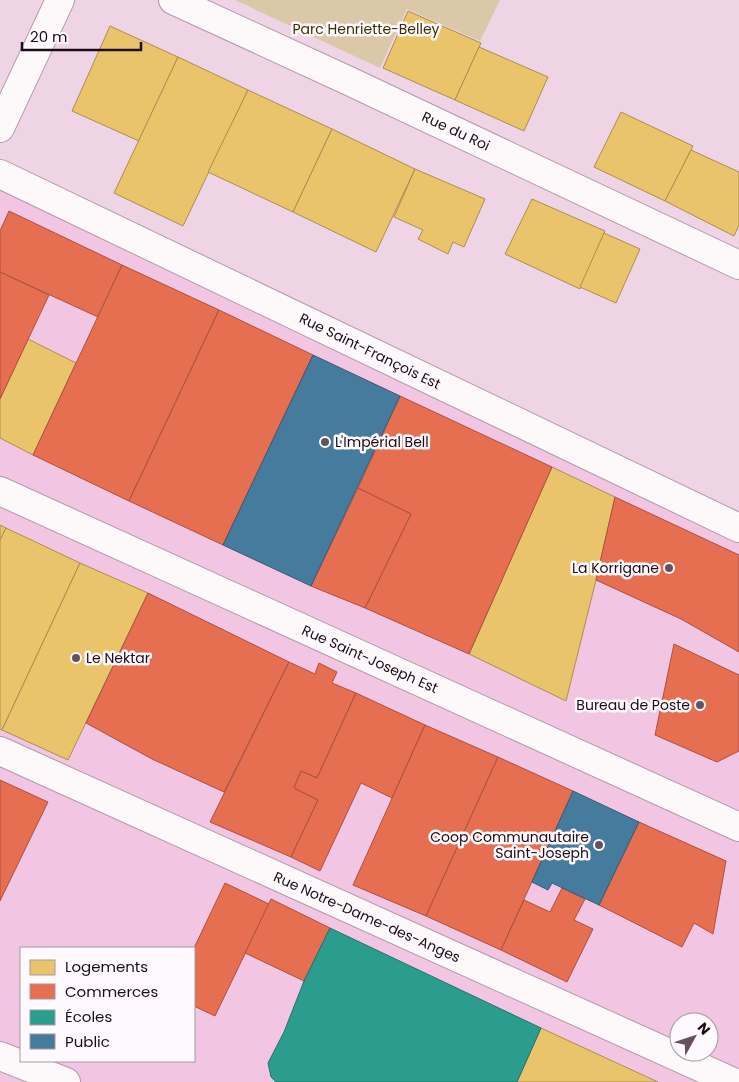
<svg xmlns="http://www.w3.org/2000/svg" width="739" height="1082" font-family="Poppins,sans-serif">
	<style>
		.built { fill: #f2c6e3; fill-rule: evenodd }
		.green { fill: #dbc8a9 }
		.homes { fill: #e9c46a; stroke: #ac8d51 }
		.shops { fill: #e76f51; stroke: #aa5140 }
		.schools { fill: #2a9d8f; stroke: #26726b }
		.public { fill: #457b9d; stroke: #395a75 }
		.lines { fill: none; stroke-linecap: round; stroke-linejoin: round }
		.minor-casing { stroke: #af9aa8; stroke-width: 30 }
		.major-casing { stroke: #af9aa8; stroke-width: 30 }
		.minor { stroke: #fdf9fb; stroke-width: 28 }
		.major { stroke: #fdf9fb; stroke-width: 28 }
		.poi-dot { fill: #66525f; stroke: #fef9fc; stroke-width: 2 }
		.labels { text-anchor: middle; stroke-width: 5; stroke-linejoin: round; paint-order: stroke }
		.park-label { font-size: 14px; fill: #393103; stroke: #fef9fc }
		.street-label { font-size: 14px; fill: #1d0c17; stroke: #fef9fc }
		.poi-label { font-size: 14px; fill: #1d0c17; stroke: #fef9fc; text-anchor: end }
	</style>
	<rect width="100%" height="100%" fill="#efd4e6"/>
	<!-- built -->
	<path class="built" d="M0,174L739,528V1082H0ZM21,948H194V1061H21ZM679,1022H709V1052H679Z"/>
	<!-- green -->
	<polygon class="green" points="235,0 500,0 480,41 407,9 380,68"/>
	<!-- homes -->
	<g class="homes">
		<polygon points="408,11 481,43 455,100 383,68"/>
		<polygon points="110,26 178,57 139,141 72,111"/>
		<polygon points="479,47 548,77 524,131 455,100"/>
		<polygon points="178,57 248,90 183,226 114,193"/>
		<polygon points="248,90 332,129 293,212 208,172"/>
		<polygon points="621,112 693,146 665,201 594,167"/>
		<polygon points="332,129 415,169 376,252 293,212"/>
		<polygon points="691,150 739,172 739,225 734,236 665,201"/>
		<polygon points="415,169 485,199 464,247 453,242 448,254 418,239 423,230 394,217"/>
		<polygon points="532,199 605,231 580,289 505,254"/>
		<polygon points="604,233 640,249 616,303 580,287"/>
		<polygon points="28,339 76,363 33,455 0,438 0,399"/>
		<polygon points="552,467 615,497 596,580 566,701 469,654"/>
		<polygon points="0,525 6,528 0,540"/>
		<polygon points="6,528 80,563 2,730 0,729 0,540"/>
		<polygon points="80,563 148,593 68,760 2,730"/>
		<polygon points="541,1028 658,1082 517,1082"/>
	</g>
	<!-- shops -->
	<g class="shops">
		<polygon points="9,211 122,265 98,317 0,272 0,231"/>
		<polygon points="122,265 219,310 129,501 33,455"/>
		<polygon points="0,272 49,295 0,399"/>
		<polygon points="219,310 313,355 223,545 129,501"/>
		<polygon points="400,396 552,467 469,654 365,608 411,514 358,488"/>
		<polygon points="358,488 411,514 365,608 311,586"/>
		<polygon points="615,497 739,555 739,652 681,619 596,580"/>
		<polygon points="148,593 289,662 224,792 152,759 86,723"/>
		<polygon points="674,644 739,675 739,751 717,762 655,735"/>
		<polygon points="289,662 315,674 319,663 337,672 332,683 356,693 317,778 301,771 294,788 318,800 291,857 210,822"/>
		<polygon points="356,693 425,725 392,798 361,783 320,871 291,857 318,800 294,788 301,771 317,778"/>
		<polygon points="425,725 498,757 426,916 353,885"/>
		<polygon points="498,757 573,791 501,950 426,916"/>
		<polygon points="0,780 48,802 0,901"/>
		<polygon points="639,822 726,861 713,934 694,923 682,947 599,905"/>
		<polygon points="225,883 269,904 215,1016 194,1006 194,948"/>
		<polygon points="562,888 585,899 574,920 593,929 567,982 501,950 524,900 550,912"/>
		<polygon points="271,899 330,928 304,981 245,953"/>
	</g>
	<!-- schools -->
	<polygon class="schools" points="330,928 541,1028 517,1082 276,1082 271,1077 268,1063 284,1032 304,981"/>
	<!-- public -->
	<g class="public">
		<polygon points="313,355 400,396 311,586 223,545"/>
		<polygon points="573,791 639,822 599,905 552,883 548,890 532,882"/>
	</g>
	<g class="lines">
		<defs>
			<g id="minor">
				<polyline points="173,0 349,81 739,265"/>
				<polyline points="0,128 60,0"/>
				<polyline points="0,174 739,528"/>
				<polyline points="0,491 739,827"/>
				<polyline points="0,751 733,1082"/>
			</g>
			<polyline id="major" points="0,1056 66,1082"/>
		</defs>
		<!-- minor casing -->
		<use href="#minor" class="minor-casing"/>
		<!-- major casing -->
		<use href="#major" class="major-casing"/>
		<!-- minor -->
		<use href="#minor" class="minor"/>
		<!-- major -->
		<use href="#major" class="major"/>
	</g>
	<!-- markers -->
	<g class="poi-dot">
		<circle cx="325" cy="442" r="5"/>
		<circle cx="669" cy="568" r="5"/>
		<circle cx="76" cy="658" r="5"/>
		<circle cx="700" cy="705" r="5"/>
		<circle cx="599" cy="845" r="5"/>
	</g>
	<g class="labels">
		<!-- park labels -->
		<g class="park-label">
			<text x="366" y="34">Parc Henriette-Belley</text>
		</g>
		<!-- street labels -->
		<g class="street-label">
			<text transform="translate(456 131) rotate(25)" y="5">Rue du Roi</text>
			<text transform="translate(370 351) rotate(26)" y="5">Rue Saint-François Est</text>
			<text transform="translate(370 659) rotate(24)" y="5">Rue Saint-Joseph Est</text>
			<text transform="translate(367 917) rotate(24)" y="5">Rue Notre-Dame-des-Anges</text>
		</g>
		<!-- poi labels -->
		<g class="poi-label">
			<text x="335" y="447" text-anchor="start">L'Impérial Bell</text>
			<text x="659" y="573">La Korrigane</text>
			<text x="86" y="663" text-anchor="start">Le Nektar</text>
			<text x="690" y="710">Bureau de Poste</text>
			<text x="589" y="842">Coop Communautaire<tspan x="589" dy="16">Saint-Joseph</tspan></text>
		</g>
	</g>
	<!-- legend -->
	<rect x="20" y="947" width="175" height="115" fill="#fef9fc" stroke="#a49aa0"/>
	<rect x="30" y="960" width="25" height="15" fill="#e9c46a" stroke="#a49aa0"/>
	<text x="65" y="972" font-size="15" fill="#1d0c17">Logements</text>
	<rect x="30" y="984" width="25" height="15" fill="#e76f51" stroke="#a49aa0"/>
	<text x="65" y="997" font-size="15" fill="#1d0c17">Commerces</text>
	<rect x="30" y="1010" width="25" height="15" fill="#2a9d8f" stroke="#a49aa0"/>
	<text x="65" y="1022" font-size="15" fill="#1d0c17">Écoles</text>
	<rect x="30" y="1034" width="25" height="15" fill="#457b9d" stroke="#a49aa0"/>
	<text x="65" y="1047" font-size="15" fill="#1d0c17">Public</text>
	<!-- north arrow -->
	<g transform="translate(694 1037) rotate(50)"><circle r="24" fill="#fef9fc" stroke="#a49aa0"/>
	<path d="M0-4L9 19L0 12L-9 19Z" fill="#66525f"/>
	<text y="-8" font-size="14" font-weight="bold" text-anchor="middle" fill="#1d0c17">N</text>
	</g>
	<!-- scale -->
	<path d="M22 42v8h119v-8" fill="none" stroke="#1d0c17" stroke-width="2.5"/>
	<text x="30" y="42" font-size="15" fill="#1d0c17" stroke="#fef9fc" stroke-width="4" paint-order="stroke">20 m</text>
</svg>
